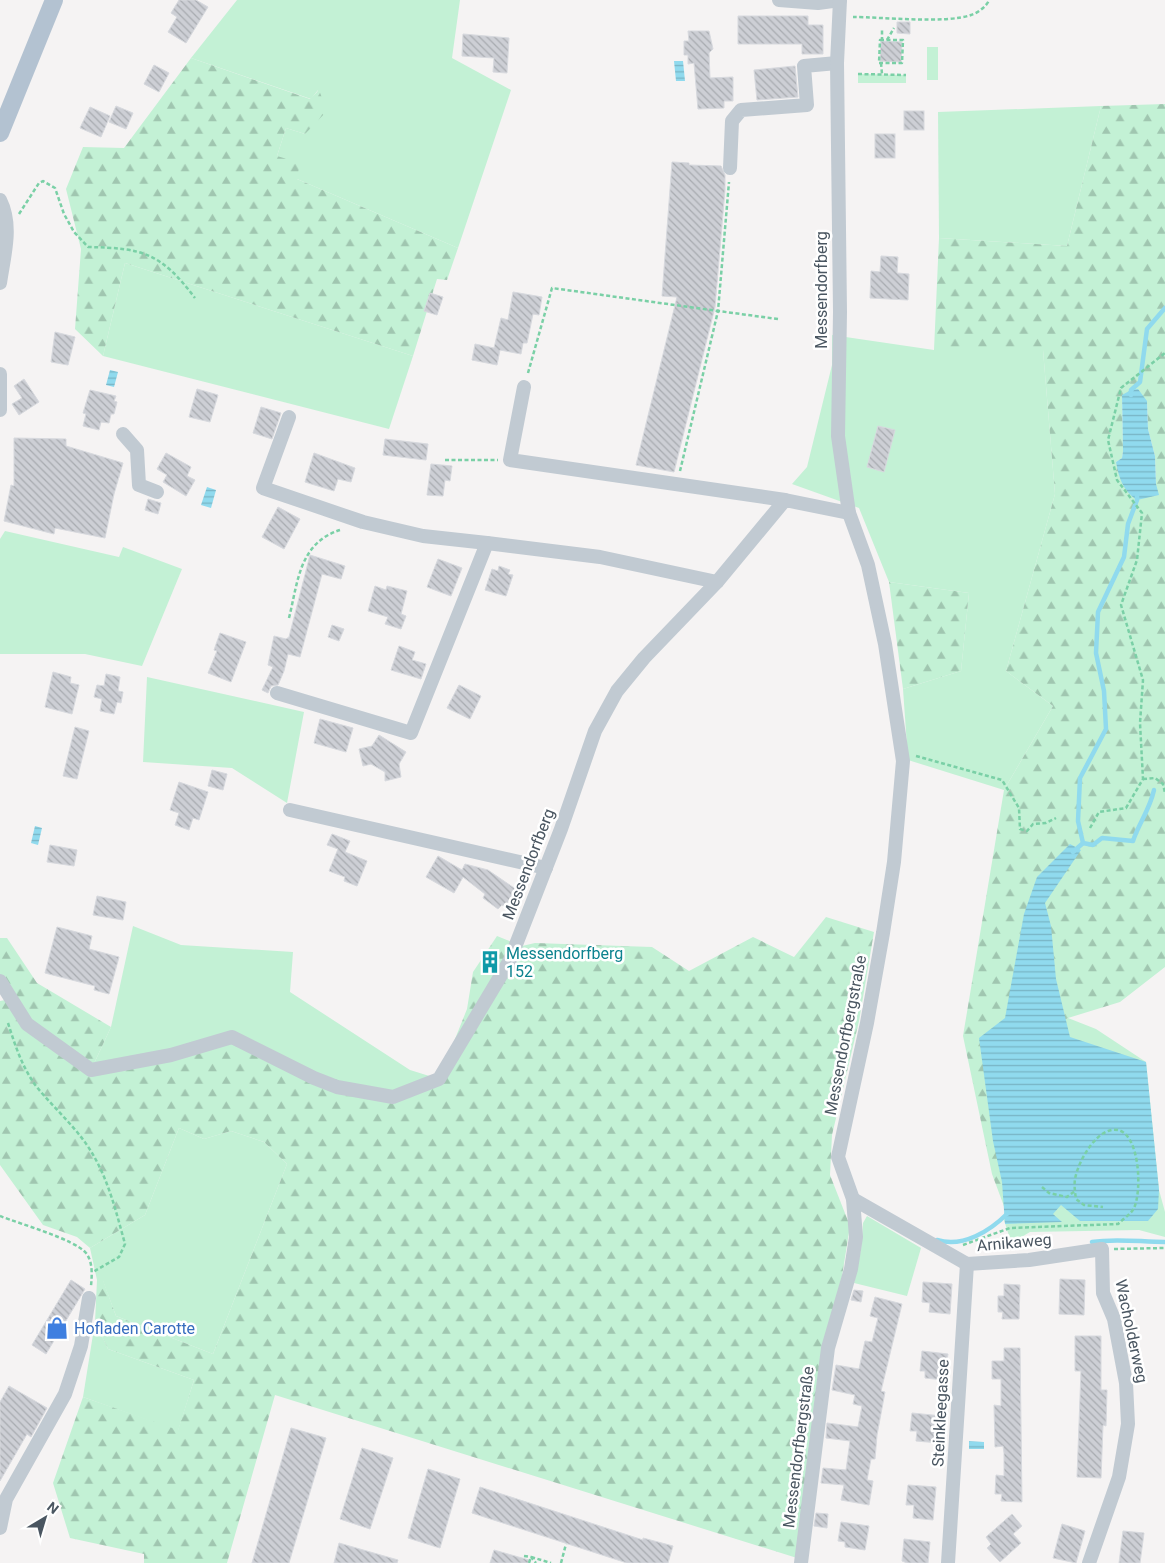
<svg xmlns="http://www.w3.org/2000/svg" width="1165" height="1563" font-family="Roboto,sans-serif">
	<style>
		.green { fill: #c3f1d5 }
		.forest { fill: url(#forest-firs); fill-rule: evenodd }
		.water { fill: url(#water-rules) }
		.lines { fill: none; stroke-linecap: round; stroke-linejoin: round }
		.stream { stroke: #90daee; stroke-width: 4.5 }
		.building { fill: url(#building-back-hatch); stroke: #d7d9de }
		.path { stroke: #7ad0a6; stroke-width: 2.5; stroke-dasharray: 4 2.5; stroke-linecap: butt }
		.minor { stroke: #c1cad2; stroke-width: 14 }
		.major { stroke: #b3c2d1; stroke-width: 18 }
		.labels { text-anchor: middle; stroke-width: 5; stroke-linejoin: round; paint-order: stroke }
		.street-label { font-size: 16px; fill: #4a5661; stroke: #fff }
		.culture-label { font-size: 16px; fill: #0d838f; stroke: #fff; text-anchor: start }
		.shop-label { font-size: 16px; fill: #366cbe; stroke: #fff; text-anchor: start }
	</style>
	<defs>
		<pattern id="forest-firs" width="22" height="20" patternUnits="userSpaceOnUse" patternTransform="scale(1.25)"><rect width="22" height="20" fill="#c3f1d5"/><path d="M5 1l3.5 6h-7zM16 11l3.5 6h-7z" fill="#a0c6b0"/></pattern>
		<pattern id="water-rules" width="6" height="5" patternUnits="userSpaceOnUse" patternTransform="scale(1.25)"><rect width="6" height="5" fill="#90daee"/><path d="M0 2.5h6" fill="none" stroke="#78b4c4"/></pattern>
		<pattern id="building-back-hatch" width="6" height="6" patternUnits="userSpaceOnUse" patternTransform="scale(1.25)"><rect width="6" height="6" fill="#cdcfd5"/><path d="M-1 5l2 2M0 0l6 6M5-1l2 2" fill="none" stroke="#a8abb0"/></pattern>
	</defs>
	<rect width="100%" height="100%" fill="#f5f3f3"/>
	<!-- green -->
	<g class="green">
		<polygon points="237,0 460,0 452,58 511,90 458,248 297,179 277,156 286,128 305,134 318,90 311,99 191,58"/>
		<rect x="927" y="47" width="11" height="33"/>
		<polygon points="858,74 906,75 906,83 858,83"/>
		<polygon points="1101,106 1067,246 939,238 938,112"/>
		<polygon points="125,263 413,356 389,429 103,356"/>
		<polygon points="832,335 934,350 1043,350 1055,494 1006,671 1053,706 1004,790 908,760 903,689 961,671 969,593 889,582 859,508 792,484 807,467 832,365"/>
		<polygon points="5,531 119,557 123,547 182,569 142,666 85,654 0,654 0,539"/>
		<polygon points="147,677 304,712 287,803 232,768 143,762"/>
		<polygon points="133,926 181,945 293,952 290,992 410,1070 439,1079 393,1097 91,1070 111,1027"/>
		<polygon points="1068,1018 1096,1029 1146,1062 1159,1190 1165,1212 1165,1237 1139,1230 1030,1232 1008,1245 1010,1239 1004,1220 1049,1028"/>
		<polygon points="179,1128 204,1139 231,1131 264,1142 287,1164 213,1354 116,1316 103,1281 97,1280 90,1248 145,1215"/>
		<polygon points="867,1216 921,1248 907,1296 854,1283 861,1249 863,1223"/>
		<polygon points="95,1322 108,1349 194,1380 178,1431 83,1397"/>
	</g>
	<!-- forest -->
	<g class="forest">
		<polygon points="191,58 310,99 319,90 327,111 305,134 286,128 277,156 300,163 297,179 458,248 447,280 437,279 413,356 125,263 103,356 75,329 81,249 66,189 83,147 124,148"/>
		<path d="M1165,104V967L1120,1002L1068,1018L1049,1028L1004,1220L1005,1209L992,1174L963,1036L1004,790L1053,706L1006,671L1055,494L1043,350H934L939,238L1067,246L1101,106ZM1122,395L1147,401L1148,429L1155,456L1156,484L1116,462L1122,458L1123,451Z"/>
		<polygon points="889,582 969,593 961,671 903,689"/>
		<polygon points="826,917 874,932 859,1021 832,1135 830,1175 850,1226 797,1558 275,1395 227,1563 144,1563 144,1554 70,1538 53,1483 83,1397 178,1430 194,1380 108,1349 95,1322 97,1280 103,1280 116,1316 213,1354 287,1164 264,1142 231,1131 204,1139 179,1128 145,1215 90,1248 77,1237 43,1225 0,1165 0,1001 11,999 0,981 0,938 7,938 37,983 111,1027 91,1070 232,1037 292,1066 393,1097 439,1079 467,1009 473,972 497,936 522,946 535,943 652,947 689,971 753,937 794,957"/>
	</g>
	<!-- water -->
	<g class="water">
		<polygon points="674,61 683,61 685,81 676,81"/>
		<polygon points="110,370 118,372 114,387 106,385"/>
		<path d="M1138,389L1147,401L1148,429L1155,456L1156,484L1159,495L1137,500C1123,491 1119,478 1116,462L1122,458L1123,451L1122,395L1131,390Z"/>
		<polygon points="207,487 216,490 211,508 201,505"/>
		<polygon points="35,826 42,828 38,845 31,843"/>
		<polygon points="1070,844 1081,850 1045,903 1051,926 1056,979 1070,1037 1146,1062 1159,1190 1158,1209 1148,1221 1080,1221 1061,1205 1053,1214 1062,1222 1005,1224 1002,1182 993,1141 979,1038 1005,1018 1024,914 1037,877"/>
		<polygon points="969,1441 984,1442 984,1449 969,1449"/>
	</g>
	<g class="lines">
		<!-- stream -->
		<g class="stream">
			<polyline points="1131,395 1131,390 1140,382 1147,329 1165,308"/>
			<path d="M1083,843L1093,845L1102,838L1133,841C1139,823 1150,809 1154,790"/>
			<polyline points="1073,852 1083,843 1078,821 1080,778 1106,729 1104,691 1096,653 1098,612 1124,557 1128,524 1137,500 1137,495"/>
			<path d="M937,1240C963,1248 990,1231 1008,1213"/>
			<path d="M1092,1242C1116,1238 1141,1242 1165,1242"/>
		</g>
	</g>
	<!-- building -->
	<g class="building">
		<polygon points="179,0 196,0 208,7 186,43 168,32 177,17 171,13"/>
		<polygon points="738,16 808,16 808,25 823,25 823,54 802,54 802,44 738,44"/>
		<polygon points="897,22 910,22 910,34 897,33"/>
		<polygon points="688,31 709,31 713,49 709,53 710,78 733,77 733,101 724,101 724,108 698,109 694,63 688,64 688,55 684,55 684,41 689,41"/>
		<polygon points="463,34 509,38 507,73 493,72 494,58 462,56"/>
		<polygon points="881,41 902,42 901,62 880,61"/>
		<polygon points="154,65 169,73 159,92 144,84"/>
		<polygon points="795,66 798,97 757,100 754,70"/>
		<polygon points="116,106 133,113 126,129 109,122"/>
		<polygon points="90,107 110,116 101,137 80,128"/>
		<rect x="904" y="111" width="20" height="19"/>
		<rect x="875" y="134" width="20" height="24"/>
		<polygon points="672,162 689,163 689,165 721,166 725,175 725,190 715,307 674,472 636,465 677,297 662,296"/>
		<polygon points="881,256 898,257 897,273 909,274 908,300 870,298 871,271 880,272"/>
		<polygon points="513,292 542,297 539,315 533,314 527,343 523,343 521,354 500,350 497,365 472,360 475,344 494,348 501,318 508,320"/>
		<polygon points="430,293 443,297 437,315 424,311"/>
		<polygon points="55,332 75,337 68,365 51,362"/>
		<polygon points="24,379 39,402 19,415 12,404 22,398 14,386"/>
		<polygon points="197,389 218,395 210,422 189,417"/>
		<polygon points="90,390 116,396 114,401 117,402 114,414 111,414 109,423 101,422 99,430 83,426 86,414 83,413"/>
		<polygon points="261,407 281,413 272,439 253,433"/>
		<polygon points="878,426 895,430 884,472 867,467"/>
		<polygon points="14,438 66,439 66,446 123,463 114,494 105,538 55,528 54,534 4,521 11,485 14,486"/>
		<polygon points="385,439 428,444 426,460 383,455"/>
		<polygon points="166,453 191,467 187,476 195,480 186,496 163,482 167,475 157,469"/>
		<polygon points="314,453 355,468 351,482 338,479 334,491 305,482"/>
		<polygon points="431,464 452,466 450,481 445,480 443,496 427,495"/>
		<polygon points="148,499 161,503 158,514 145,510"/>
		<polygon points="278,507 300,519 284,549 262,537"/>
		<polygon points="310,555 345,566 341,579 322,574 300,657 288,654 284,671 278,685 271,686 268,693 262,690 273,667 268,665 274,636 286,639 289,637"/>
		<polygon points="438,559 462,568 451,596 427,587"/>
		<polygon points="499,566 510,570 508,574 513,575 506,596 485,590 492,569 498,571"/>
		<polygon points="375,586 386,590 387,586 407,591 401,614 406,616 401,629 385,624 388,617 368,611"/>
		<polygon points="332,625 344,629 339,641 328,637"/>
		<polygon points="220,633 246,642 231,682 208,673 217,651 214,650"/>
		<polygon points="399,646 415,652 412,660 426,664 421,679 391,670"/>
		<polygon points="53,672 71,677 70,683 79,685 72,714 45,707"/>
		<polygon points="106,674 120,677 118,691 123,692 121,703 117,702 114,714 100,711 102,699 94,697 97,685 104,686"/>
		<polygon points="459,685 481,696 470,719 447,708"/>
		<polygon points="320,719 353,728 346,752 314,743"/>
		<polygon points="75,727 89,731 77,779 63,776"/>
		<polygon points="379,735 406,752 399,764 401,777 385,781 385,772 371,764 363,766 359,749 372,746"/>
		<polygon points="212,770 227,774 223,790 208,786"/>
		<polygon points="179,782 208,792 199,820 193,818 189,830 175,825 179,813 170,810"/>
		<polygon points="332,834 350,841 345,852 367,861 357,886 344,881 345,877 329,871 338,849 327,845"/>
		<polygon points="50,845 77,850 74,866 47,862"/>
		<polygon points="438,856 462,870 465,864 488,870 517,890 505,907 502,905 498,909 483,898 485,894 463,877 454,893 426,877"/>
		<polygon points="97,896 126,902 123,920 93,915"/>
		<polygon points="57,927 92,936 89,949 119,957 109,994 94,990 95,986 45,973"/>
		<polygon points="1060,1279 1085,1280 1084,1315 1059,1314"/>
		<polygon points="71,1280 85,1289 46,1354 32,1345"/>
		<polygon points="923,1282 952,1284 950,1314 929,1312 930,1303 922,1302"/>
		<polygon points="1004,1284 1020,1285 1019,1319 1002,1319 1003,1312 998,1312 998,1296 1004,1296"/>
		<polygon points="854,1290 863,1291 861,1302 851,1300"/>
		<polygon points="875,1297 902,1304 881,1391 885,1392 877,1435 875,1459 871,1459 867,1480 873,1481 869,1505 841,1500 844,1485 821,1483 823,1468 846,1470 850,1441 826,1438 827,1423 858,1427 862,1406 853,1404 855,1395 832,1390 836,1365 859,1369 865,1341 872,1342 878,1318 870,1316"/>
		<polygon points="1075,1336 1101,1336 1101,1390 1107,1390 1106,1426 1103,1425 1101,1478 1077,1477 1081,1371 1075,1371"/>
		<polygon points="1004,1348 1020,1348 1022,1502 1001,1501 1002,1494 995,1494 996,1475 1004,1476 1004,1453 1003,1446 995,1447 994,1405 1001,1406 1001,1379 992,1379 992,1361 1004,1361"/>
		<polygon points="922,1351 948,1354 944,1380 925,1378 925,1371 920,1371"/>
		<polygon points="9,1386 47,1408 31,1437 27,1434 0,1481 0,1402"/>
		<polygon points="912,1413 942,1416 939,1443 916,1441 917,1431 910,1431"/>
		<polygon points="291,1428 326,1438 289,1563 252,1563"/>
		<polygon points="362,1448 393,1458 370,1529 340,1519"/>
		<polygon points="428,1469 460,1479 440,1548 408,1538"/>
		<polygon points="908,1485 936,1487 933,1520 913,1518 914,1505 906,1505"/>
		<polygon points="480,1487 643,1540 643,1538 673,1546 668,1563 627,1563 472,1513"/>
		<polygon points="816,1513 828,1514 827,1528 814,1526"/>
		<polygon points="1012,1514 1022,1526 1013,1534 1021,1543 1000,1562 987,1548 991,1544 986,1537"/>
		<polygon points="841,1522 869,1526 865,1550 845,1547 845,1542 838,1541"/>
		<polygon points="1062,1524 1085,1531 1076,1563 1053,1558"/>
		<polygon points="1123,1531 1144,1533 1140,1563 1119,1563"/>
		<polygon points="904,1539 930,1542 928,1563 907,1563 902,1561"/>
		<polygon points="339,1543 398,1560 397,1563 334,1563"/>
		<polygon points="494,1550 529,1560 528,1563 490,1563"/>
	</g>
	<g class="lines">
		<!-- path -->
		<g class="path">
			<path d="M853,17C882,17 946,24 971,15C978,13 987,6 989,0"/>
			<polygon points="880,40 903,40 902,63 879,63"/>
			<polyline points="887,40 894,28"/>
			<polyline points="882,41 882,28"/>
			<polyline points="881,63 882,74"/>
			<polyline points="858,74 906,75"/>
			<path d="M19,214L39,183L43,181L55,188L64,214L74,232L88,247C143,248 161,253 195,298"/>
			<polyline points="528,373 552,288 718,311 729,182"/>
			<polyline points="445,460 498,460"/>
			<polyline points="680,471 718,311 778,319"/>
			<path d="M289,618C298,582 299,543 340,530"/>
			<polyline points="916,756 1002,780 1019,808 1020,829 1027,831 1033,824 1046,823 1056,818"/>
			<polyline points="1143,779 1155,778 1163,784 1165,793"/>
			<polyline points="1090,828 1099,812 1126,808 1143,779 1140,723 1143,680 1121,605 1137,560 1142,513 1117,480 1108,440 1121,388 1165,353"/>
			<path d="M8,1023C15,1045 22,1067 36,1086C56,1111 81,1131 96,1160C110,1186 117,1215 125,1244L119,1257L93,1272"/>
			<polyline points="1042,1187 1049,1193 1067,1197 1075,1191"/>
			<path d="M0,1216C20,1224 74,1239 86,1253C93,1262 92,1275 91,1286"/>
			<path d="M963,1245L1010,1228L1118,1224C1123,1219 1131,1214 1134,1208C1142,1191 1140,1135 1118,1130C1097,1126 1078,1162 1075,1179C1074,1186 1075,1192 1076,1199L1084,1205L1103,1207"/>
			<polyline points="1114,1249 1165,1248"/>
			<polyline points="524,1556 531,1557 536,1563"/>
			<polyline points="529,1563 531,1557 551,1563"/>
			<polyline points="561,1563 566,1544"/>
		</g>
		<!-- minor -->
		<g class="minor">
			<polyline points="779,0 818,3 840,0"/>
			<polyline points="730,168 732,121 741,110 807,105 804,66 837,63"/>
			<path d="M0,200C13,226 4,255 0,283"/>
			<polyline points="0,374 0,410"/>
			<polyline points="524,387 510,460 785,500"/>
			<polyline points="289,417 263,488 363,522 423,536 487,543"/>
			<polyline points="123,434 137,450 139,485 157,492"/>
			<polyline points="277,693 411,733 487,543 600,557 717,582"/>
			<polyline points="290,810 546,868"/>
			<polyline points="0,981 27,1024 91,1070 171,1055 232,1037 314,1078 337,1087 393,1097 439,1079 510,960 561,829 595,731 617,691 644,658 717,582 785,500 849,513"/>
			<polyline points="853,1199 967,1264 1029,1260 1102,1249 1103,1293 1114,1319 1126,1383 1128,1424 1119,1477 1089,1563"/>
			<polyline points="0,1528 6,1499 65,1394 81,1346 89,1298"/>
			<polyline points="801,1563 828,1348 851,1269 856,1237 853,1199 838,1157 867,1023 883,933 894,862 903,761 885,644 868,565 849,513 838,436 840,312 837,63 840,0"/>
			<polyline points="948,1563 967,1264"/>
		</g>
		<!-- major -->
		<polyline class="major" points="0,133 54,0"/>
	</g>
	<!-- icons -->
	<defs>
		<symbol id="building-bare" viewBox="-9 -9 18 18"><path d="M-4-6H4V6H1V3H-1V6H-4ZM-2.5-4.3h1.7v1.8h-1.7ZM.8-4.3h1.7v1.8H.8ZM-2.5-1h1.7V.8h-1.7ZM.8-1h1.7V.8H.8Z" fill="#0f9aa8" stroke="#fff" stroke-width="2.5" paint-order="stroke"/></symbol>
		<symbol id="shop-bare" viewBox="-9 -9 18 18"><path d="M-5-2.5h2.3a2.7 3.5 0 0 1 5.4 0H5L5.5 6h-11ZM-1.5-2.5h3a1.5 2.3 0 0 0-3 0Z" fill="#3f7fe0" stroke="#fff" stroke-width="2.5" paint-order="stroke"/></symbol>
	</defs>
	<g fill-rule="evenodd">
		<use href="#building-bare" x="474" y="946" width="32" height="32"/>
		<use href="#shop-bare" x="41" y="1312" width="32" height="32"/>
	</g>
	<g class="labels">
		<!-- street labels -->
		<g class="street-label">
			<text transform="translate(821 290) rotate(-90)" y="6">Messendorfberg</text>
			<text transform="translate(528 864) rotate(-69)" y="6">Messendorfberg</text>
			<text transform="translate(845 1035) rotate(-79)" y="6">Messendorfbergstraße</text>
			<text transform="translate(1014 1242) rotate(-5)" y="6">Arnikaweg</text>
			<text transform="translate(1132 1331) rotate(78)" y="6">Wacholderweg</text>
			<text transform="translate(940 1413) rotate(-87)" y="6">Steinkleegasse</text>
			<text transform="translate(798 1447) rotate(-83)" y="6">Messendorfbergstraße</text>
		</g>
		<!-- culture labels -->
		<g class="culture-label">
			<text x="506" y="959">Messendorfberg<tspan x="506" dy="18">152</tspan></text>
		</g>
		<!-- shop labels -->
		<g class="shop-label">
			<text x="74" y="1334">Hofladen Carotte</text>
		</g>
	</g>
	<!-- north arrow -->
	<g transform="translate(45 1518) rotate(38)" stroke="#ffffff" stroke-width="4" paint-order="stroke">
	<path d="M0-4L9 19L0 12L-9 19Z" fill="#4a5661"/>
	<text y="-8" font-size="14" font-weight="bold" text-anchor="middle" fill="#4a5661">N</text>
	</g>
</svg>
